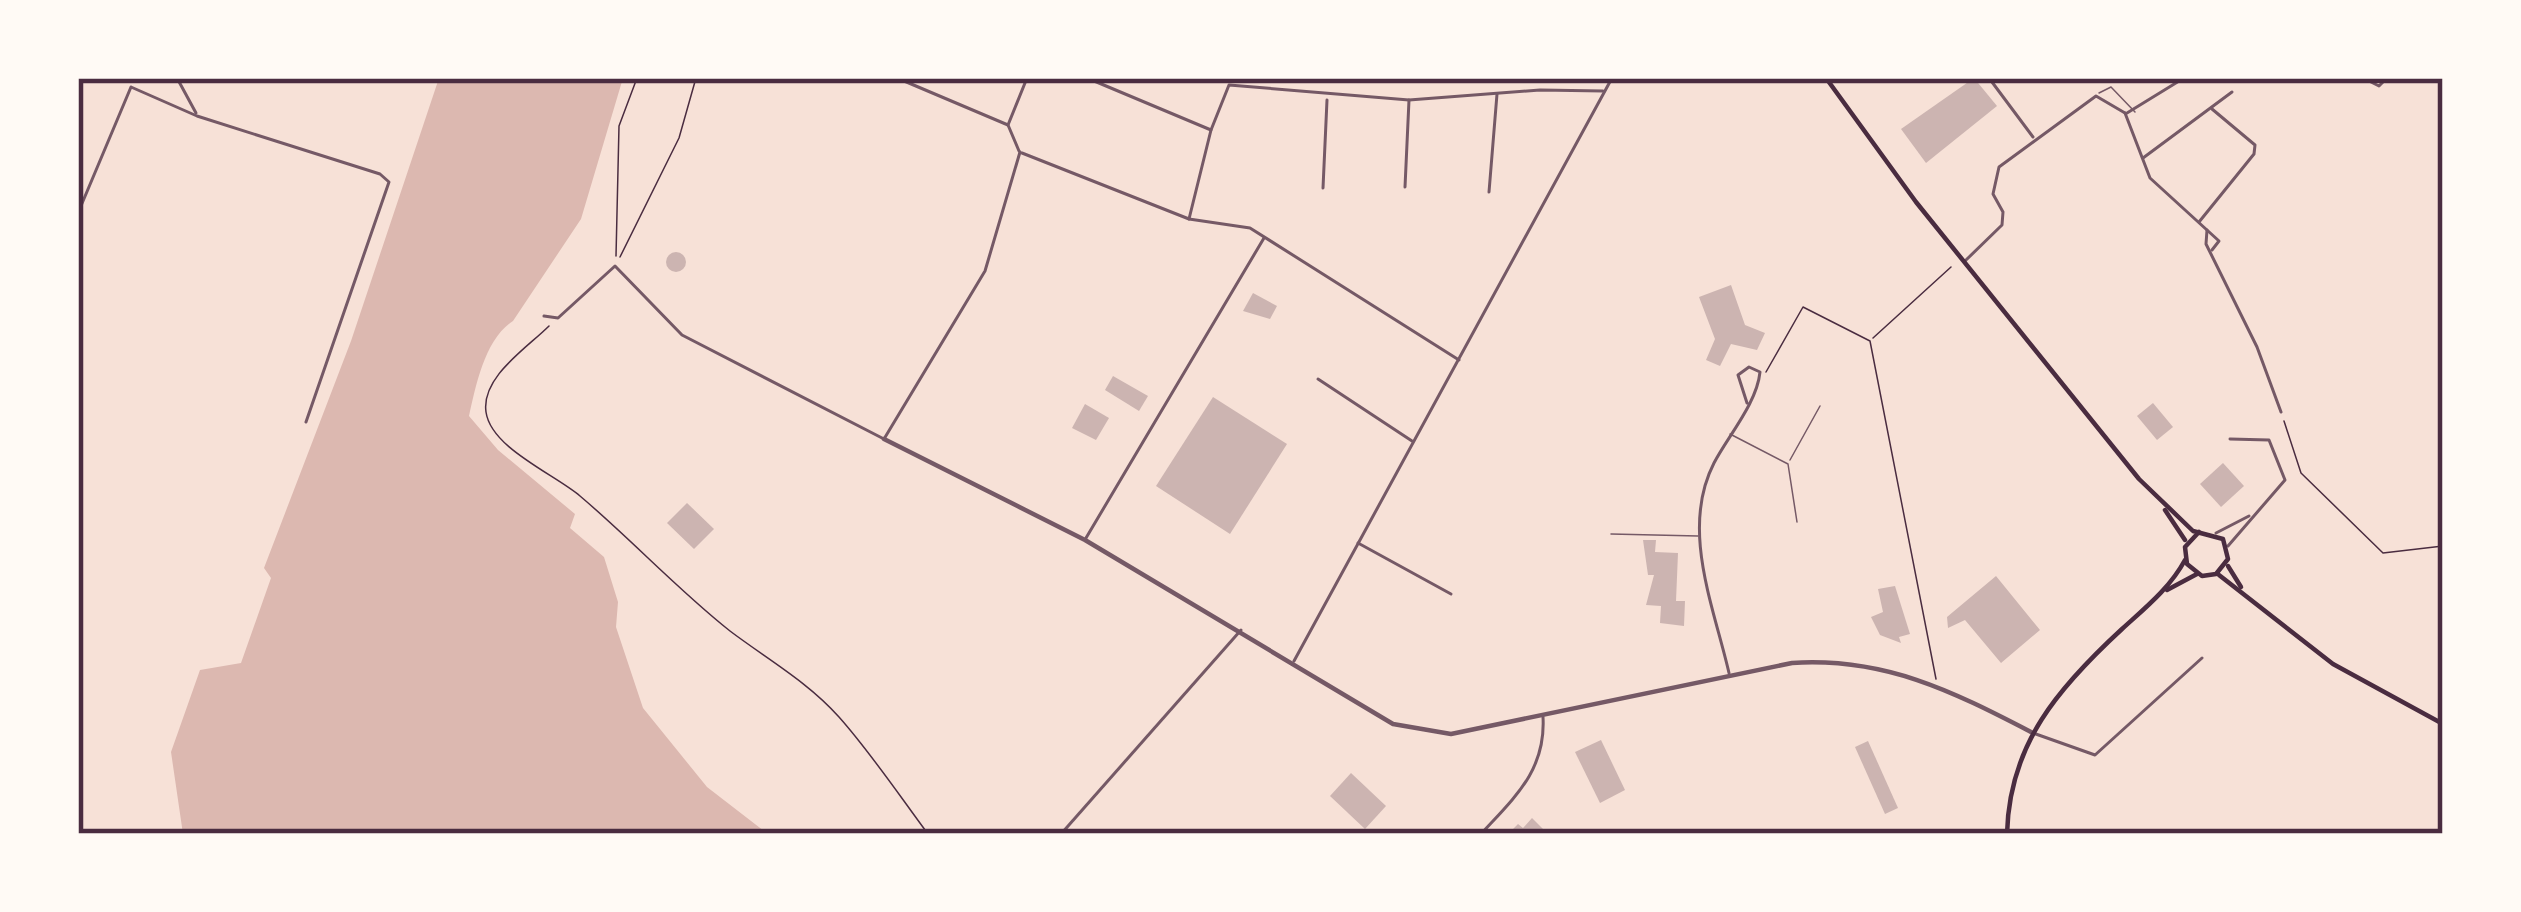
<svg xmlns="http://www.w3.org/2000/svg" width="2521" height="912" font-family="Merriweather,serif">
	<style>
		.water { fill: #dcb8b0 }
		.building { fill: #ccb4b1 }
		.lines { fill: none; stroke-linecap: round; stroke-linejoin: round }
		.path { stroke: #4a2c40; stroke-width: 1.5 }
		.service { stroke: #755966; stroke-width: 1.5 }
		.minor { stroke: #755966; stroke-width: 3 }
		.tertiary { stroke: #755966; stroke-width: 4.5 }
		.secondary { stroke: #4a2c40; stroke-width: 4.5 }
		.primary { stroke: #4a2c40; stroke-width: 4.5 }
		.neatline { fill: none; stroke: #4a2c40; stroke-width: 4.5 }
	</style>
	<rect width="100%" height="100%" fill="#f7e1d7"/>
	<!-- water -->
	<path class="water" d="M439,78H623L581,219L513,321C485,339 476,385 469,416L498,450L575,514L570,528L604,557L618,602L616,627L643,708L707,787L768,834H183L171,752L200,670L241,663L271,578L264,568L351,341Z"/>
	<!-- building -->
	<g class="building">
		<polygon points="1974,78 1997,106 1926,163 1901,129"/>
		<circle cx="676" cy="262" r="10"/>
		<polygon points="1731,285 1745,325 1765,333 1757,350 1731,344 1720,366 1706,360 1715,339 1699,297"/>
		<polygon points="1253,293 1277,306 1270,319 1243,311"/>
		<polygon points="1113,376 1148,396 1139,411 1105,390"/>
		<polygon points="1213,397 1287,444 1230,534 1156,486"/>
		<polygon points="2153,403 2173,427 2157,440 2137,416"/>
		<polygon points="1085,404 1109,418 1096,440 1072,428"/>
		<polygon points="2223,463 2244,486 2221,507 2200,484"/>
		<polygon points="687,503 714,529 694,549 667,523"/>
		<polygon points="1643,540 1656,540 1655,552 1678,553 1676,601 1685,601 1684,626 1660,623 1661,606 1646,605 1654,575 1648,575"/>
		<polygon points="1996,576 2040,630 2001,663 1965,620 1948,628 1947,617"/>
		<polygon points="1895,586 1910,634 1899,637 1901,643 1880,635 1871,617 1883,612 1878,589"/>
		<polygon points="1601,740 1625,790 1600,803 1575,752"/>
		<polygon points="1868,741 1898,808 1885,814 1855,747"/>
		<polygon points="1351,773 1386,806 1365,829 1330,796"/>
		<polygon points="1532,818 1548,834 1508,834 1518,824 1523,828"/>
	</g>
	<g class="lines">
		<!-- path -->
		<g class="path">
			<polyline points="616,256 619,126 637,78"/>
			<polyline points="620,257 679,138 696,78"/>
			<path d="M549,326C527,348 481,377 486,412C491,448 554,474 580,496C631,539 678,590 730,631C767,659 808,682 839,717C871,753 899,795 928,834"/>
			<polyline points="1873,338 1951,267"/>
			<polyline points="1766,372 1803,307 1870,341 1936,679"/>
			<polyline points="2284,421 2301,473 2383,553 2443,546"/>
		</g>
		<!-- service -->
		<g class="service">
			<polyline points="2099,93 2111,87 2135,112"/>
			<polyline points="1730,434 1788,464 1797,522"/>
			<polyline points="1790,460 1820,406"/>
			<polyline points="1611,534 1698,536"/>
		</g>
		<!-- minor -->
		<g class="minor">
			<polyline points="177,78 196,113"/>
			<polyline points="897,78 1008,125"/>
			<polyline points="1087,78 1211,130"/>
			<polyline points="1989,78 2033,137"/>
			<polyline points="2363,78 2379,86 2387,78"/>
			<polyline points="2125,113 2150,178 2219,241 2212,250"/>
			<polyline points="2127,113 2184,78"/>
			<polyline points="1019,151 1008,125 1027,78"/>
			<polyline points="1022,153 1189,219 1250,228 1459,360"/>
			<polyline points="2143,158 2232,92"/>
			<polyline points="1405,187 1409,100"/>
			<polyline points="1323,188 1327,100"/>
			<polyline points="1489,192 1497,94"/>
			<polyline points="78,213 131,87 197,116 380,174 389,182 306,422"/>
			<polyline points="1189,219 1211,130 1229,85 1409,100 1540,90 1603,91"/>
			<polyline points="2199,222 2254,154 2255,145 2212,109"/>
			<polyline points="2207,230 2206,244 2257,347 2281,412"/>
			<polyline points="1965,261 2002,225 2003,212 1993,194 1999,167 2096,96 2125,113"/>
			<polyline points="544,316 558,318 615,266 682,335 884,439 985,271 1020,152"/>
			<polyline points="1318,379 1412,441"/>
			<polyline points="2216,533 2249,516"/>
			<polyline points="1086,538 1264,238"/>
			<polyline points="1358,543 1451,594"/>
			<polyline points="2228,546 2285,480 2269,440 2230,439"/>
			<polyline points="1294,661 1612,78"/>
			<path d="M1729,673C1714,607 1680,529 1714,463C1728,436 1757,403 1760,372L1749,367L1738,375L1747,403"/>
			<polyline points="2033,733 2095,755 2202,658"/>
			<polyline points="1061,834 1241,630"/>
			<path d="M1481,834C1515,797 1546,770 1543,717"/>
		</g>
		<!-- tertiary -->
		<path class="tertiary" d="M884,439L1085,540L1393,724L1451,734L1792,663C1884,657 1952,691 2031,732"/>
		<!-- secondary -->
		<g class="secondary">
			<polyline points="2167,590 2197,574"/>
			<path d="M2007,834C2009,744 2059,687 2122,629C2145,608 2170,588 2185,560"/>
		</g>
		<!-- primary -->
		<g class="primary">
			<polyline points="1826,78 1916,202 2139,479 2193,531 2223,539 2228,559 2216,574 2202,576 2187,564 2185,547 2199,532"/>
			<polyline points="2165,510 2185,540"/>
			<polyline points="2228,566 2241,587"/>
			<polyline points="2219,575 2333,664 2443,724"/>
		</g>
	</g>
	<!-- border -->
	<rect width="2521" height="912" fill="none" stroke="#fffaf5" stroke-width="162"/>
	<rect x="81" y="81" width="2359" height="750" class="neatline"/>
</svg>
